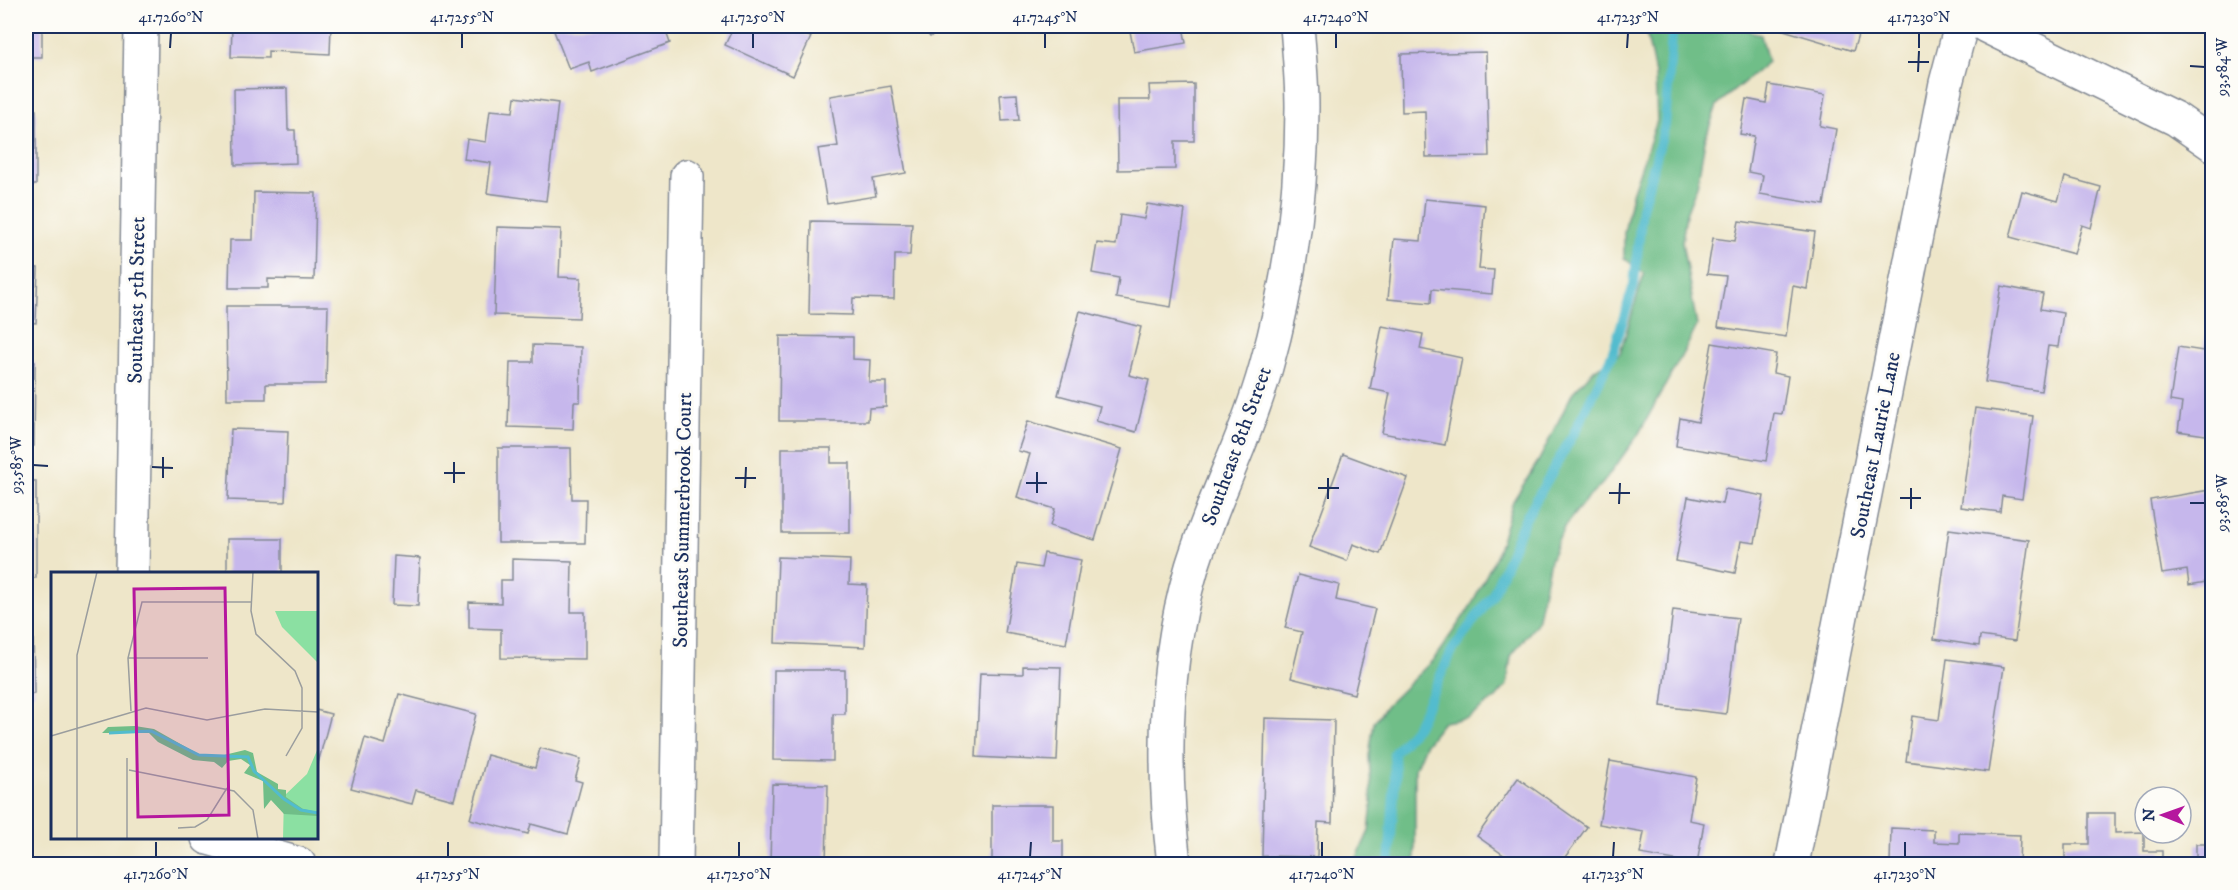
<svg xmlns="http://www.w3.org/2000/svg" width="2238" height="890" font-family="'IM FELL DW Pica',serif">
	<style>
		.forest { fill: #70be88; stroke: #467673; stroke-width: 1.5 }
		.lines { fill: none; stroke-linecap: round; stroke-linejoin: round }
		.stream { stroke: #52bcce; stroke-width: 10 }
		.building { fill: #c6b7ec }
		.street-casing { stroke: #848a94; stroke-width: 36 }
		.street { stroke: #fff; stroke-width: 33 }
		.ticks { fill: none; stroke: #1b2f5e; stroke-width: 2 }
		.labels { text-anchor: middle; stroke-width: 6; stroke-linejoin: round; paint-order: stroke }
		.street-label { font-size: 21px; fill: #1b2f5e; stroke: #fdfcf7 }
		.inset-river { fill: none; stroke: #52bcce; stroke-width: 3 }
		.inset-road { fill: none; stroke: #9a9d9e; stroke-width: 1.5 }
		.view { fill: #b5179e; fill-opacity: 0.15; stroke: #b5179e; stroke-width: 3 }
		.inset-edge { fill: none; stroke: #1b2f5e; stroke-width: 3 }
		.neatline { fill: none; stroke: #1b2f5e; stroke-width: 2 }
		.ticks-label { font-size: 15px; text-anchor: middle; fill: #1b2f5e }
	</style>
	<rect width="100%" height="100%" fill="#fdfcf7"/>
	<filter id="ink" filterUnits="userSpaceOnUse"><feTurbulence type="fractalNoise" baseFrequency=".0167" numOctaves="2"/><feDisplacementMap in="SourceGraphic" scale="12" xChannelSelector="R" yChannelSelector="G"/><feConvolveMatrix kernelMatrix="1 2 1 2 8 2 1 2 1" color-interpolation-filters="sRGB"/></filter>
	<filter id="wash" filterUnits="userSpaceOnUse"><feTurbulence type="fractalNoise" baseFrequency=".008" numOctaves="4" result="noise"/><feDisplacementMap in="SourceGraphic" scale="24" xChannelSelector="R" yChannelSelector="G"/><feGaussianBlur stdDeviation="1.35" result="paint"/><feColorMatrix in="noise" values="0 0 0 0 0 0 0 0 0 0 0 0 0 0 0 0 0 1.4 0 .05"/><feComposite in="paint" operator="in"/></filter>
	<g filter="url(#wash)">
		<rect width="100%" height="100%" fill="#eee6c9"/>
		<!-- forest -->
		<polygon class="forest" points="1645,26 1737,26 1761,35 1768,62 1717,105 1705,140 1697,186 1686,214 1682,242 1697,326 1689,342 1638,435 1603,483 1583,503 1564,527 1550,560 1537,623 1511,656 1507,685 1496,698 1468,718 1443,722 1425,745 1415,769 1415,864 1354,864 1369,831 1372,804 1369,756 1374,722 1387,705 1434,659 1470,607 1497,554 1513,501 1539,460 1573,392 1595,369 1620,353 1644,274 1624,258 1624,233 1632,194 1657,121 1655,74"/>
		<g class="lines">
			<!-- stream -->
			<polyline class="stream" points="1389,864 1395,779 1394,753 1417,726 1452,651 1493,594 1524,521 1574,433 1612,355 1634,285 1642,208 1665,125 1672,36 1670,26"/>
		</g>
		<g id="blocks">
			<!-- building -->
			<g class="building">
				<rect x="26" y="26" width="16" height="31"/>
				<polygon points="232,26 331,26 330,54 268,51 268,58 231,57"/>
				<polygon points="552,26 664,26 670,43 592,72 589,62 569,69"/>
				<polygon points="734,26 793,26 792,29 811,37 793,76 725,45"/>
				<polygon points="921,26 946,26 930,37"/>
				<polygon points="1129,26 1183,26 1186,43 1134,52"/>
				<polygon points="1770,26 1861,26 1853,51"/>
				<polygon points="1486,52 1489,156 1426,157 1425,111 1402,112 1401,54"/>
				<polygon points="1194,84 1194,141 1175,141 1175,169 1118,170 1117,100 1150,100 1149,85"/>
				<polygon points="1769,85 1825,95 1820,126 1836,129 1824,205 1760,194 1763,175 1748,172 1754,136 1740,134 1746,99 1766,103"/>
				<polygon points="891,86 906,173 873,179 876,196 827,204 818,149 838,146 830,96"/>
				<polygon points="287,88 288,130 295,130 296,163 235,165 234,89"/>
				<polygon points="1017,94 1019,120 1002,121 1000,95"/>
				<polygon points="515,97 558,103 546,201 487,193 491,163 464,159 467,139 486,142 490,110 513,112"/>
				<rect x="26" y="110" width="10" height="75"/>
				<polygon points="2065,177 2101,187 2091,228 2082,225 2074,254 2010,237 2022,191 2058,201"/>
				<polygon points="254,192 316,193 314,280 268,279 268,288 229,288 230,240 253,240"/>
				<polygon points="1425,199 1485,205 1479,269 1494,270 1492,294 1432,289 1431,303 1388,299 1394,239 1421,241"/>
				<polygon points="1147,204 1185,210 1171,307 1116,298 1119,278 1092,273 1097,243 1116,245 1120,215 1144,219"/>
				<polygon points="811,221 912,223 910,255 895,255 894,299 853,298 852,315 809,314"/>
				<polygon points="1739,221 1815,232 1807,289 1793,286 1786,337 1718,327 1726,276 1707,274 1713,238 1735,241"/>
				<polygon points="497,227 561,229 559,277 581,278 579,318 494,315"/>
				<polygon points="26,267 38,268 36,323 26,322"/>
				<polygon points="2001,286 2043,294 2040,309 2063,313 2058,347 2048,346 2041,391 1985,382"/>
				<polygon points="226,306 328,306 326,384 266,384 266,399 227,399"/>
				<polygon points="1080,311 1141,327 1129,375 1149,380 1136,432 1096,421 1100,406 1058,395"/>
				<polygon points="1382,326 1423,334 1420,349 1462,358 1445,445 1382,433 1390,393 1370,389"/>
				<polygon points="780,336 853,337 853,359 870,360 869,382 886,382 886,407 869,408 868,421 779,421"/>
				<polygon points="2205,336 2212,337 2212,436 2178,431 2182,403 2170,401 2178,347 2203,351"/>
				<polygon points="1712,343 1776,354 1773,373 1788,376 1782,414 1774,413 1766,461 1676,446 1680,418 1698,422"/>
				<polygon points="533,345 581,347 580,402 574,402 573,429 508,427 510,362 533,362"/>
				<polygon points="26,361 35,362 34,446 26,446"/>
				<polygon points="1975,408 2033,416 2022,499 2002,496 2000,512 1961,507"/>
				<polygon points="1028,421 1122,449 1095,540 1050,526 1055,509 1017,497 1030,454 1018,451"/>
				<polygon points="231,429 288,431 285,502 228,500"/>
				<polygon points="498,448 571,448 572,499 586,499 585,543 498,543"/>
				<polygon points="782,448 831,448 831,463 850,463 850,533 782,533"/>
				<polygon points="1343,454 1408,478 1380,554 1353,544 1347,561 1309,547"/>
				<rect x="26" y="481" width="10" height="97"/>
				<polygon points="1725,489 1764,496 1755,543 1741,541 1735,573 1676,561 1688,497 1722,504"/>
				<polygon points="2210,490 2212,581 2189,585 2187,570 2162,574 2150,500"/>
				<polygon points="1949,529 2029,540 2015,641 1980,636 1979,646 1934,639"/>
				<rect x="227" y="539" width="55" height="35"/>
				<polygon points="1044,553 1081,560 1066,644 1005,633 1017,564 1041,568"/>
				<polygon points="394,556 420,558 418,606 392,605"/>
				<polygon points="778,557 850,560 849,584 867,585 865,647 775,643"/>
				<polygon points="512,559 572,561 571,612 585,612 585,659 501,658 501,629 469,628 469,602 501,603 501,580 512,580"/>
				<polygon points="1298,575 1339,585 1336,600 1375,609 1354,694 1291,678 1302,632 1285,628"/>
				<polygon points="1673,610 1738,618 1726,714 1661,706"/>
				<polygon points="26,621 33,621 34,694 26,694"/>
				<polygon points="1947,659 2004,667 1988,772 1906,761 1912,716 1939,720"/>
				<polygon points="1023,666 1061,667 1057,761 976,757 980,673 1023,674"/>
				<polygon points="774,670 845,670 845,714 833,714 833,761 773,760"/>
				<polygon points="399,694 476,714 454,800 416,790 412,804 351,788 365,738 385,744"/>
				<polygon points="316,710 331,714 317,767 316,767"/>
				<polygon points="1265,718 1334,720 1332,823 1318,822 1317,857 1262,856"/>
				<polygon points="540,748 581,759 575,780 582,782 568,834 531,824 528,834 470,819 487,755 535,768"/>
				<polygon points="1610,761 1696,777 1689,820 1704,823 1697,864 1640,854 1644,832 1599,824"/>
				<polygon points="1518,778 1587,827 1560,864 1505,864 1509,859 1477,836"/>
				<polygon points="772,784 828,785 826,864 770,864"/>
				<polygon points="992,805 1053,805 1053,841 1063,841 1063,864 992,864"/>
				<polygon points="2089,813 2115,813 2115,833 2144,832 2144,851 2162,851 2162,864 2065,864 2065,844 2089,844"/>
				<polygon points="1891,828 1934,830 1934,842 1959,843 1959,833 2020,835 2019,864 1890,864"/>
				<rect x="2196" y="844" width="16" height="20"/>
			</g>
		</g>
	</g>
	<g filter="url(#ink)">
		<use href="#blocks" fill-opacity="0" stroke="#848a94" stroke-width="1.5"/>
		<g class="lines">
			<defs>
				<g id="street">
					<polyline points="1986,26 2176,119 2212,144"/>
					<polyline points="132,574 141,26"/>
					<polyline points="208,838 299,864"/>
					<polyline points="676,864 687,176"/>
					<path d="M1174,864C1162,765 1163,664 1192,567C1213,499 1247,436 1266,367C1290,282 1302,195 1302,107C1302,80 1299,52 1297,26"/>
					<polyline points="1792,864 1946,83 1961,26"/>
				</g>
			</defs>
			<!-- street casing -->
			<use href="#street" class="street-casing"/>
			<!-- street -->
			<use href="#street" class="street"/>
		</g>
	</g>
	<!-- ticks -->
	<path class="ticks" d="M170,48L171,33M462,48V33M753,48V33M1045,48V33M1336,48V33M1627,48L1628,33M1919,48V33M1908,62H1929M2190,66L2205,67M1918,72L1919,51M33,465L48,466M152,467L173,468M444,473H465M163,478V457M735,478H756M454,483V462M1026,483H1047M745,488L746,467M1318,488H1339M1037,493V472M1609,493H1630M1900,498H1921M1328,499V478M2190,503H2205M1619,504L1620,483M1911,509V488M156,857V842M448,857V842M739,857V842M1030,857L1031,842M1322,857V842M1613,857L1614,842M1905,857V842"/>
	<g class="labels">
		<!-- street labels -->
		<g class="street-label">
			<text transform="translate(136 300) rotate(-89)" y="7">Southeast 5th Street</text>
			<text transform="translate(1875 445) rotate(-79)" y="7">Southeast Laurie Lane</text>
			<text transform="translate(1236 446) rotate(-70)" y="7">Southeast 8th Street</text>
			<text transform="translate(682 520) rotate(-89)" y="7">Southeast Summerbrook Court</text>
		</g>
	</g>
	<!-- overview -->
	<g transform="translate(51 572)">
		<rect width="267" height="267" fill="#eee6c9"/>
		<path d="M224,39H267V91L231,55ZM267,176V267H232L233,224L256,202Z" fill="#8be0a2"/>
		<path d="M84,154L103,157L149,183L169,184L194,178L202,181L206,200L227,212V217L235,218V225L252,237L267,240V244L233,242L220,228L213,237L212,209L193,201L199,193L190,187L177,189L171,196L163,190L142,188L107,170L98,161H51L57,155Z" fill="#70be88"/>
		<path class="inset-river" d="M58,161L100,159L148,183L197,185L203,199L233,227L250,238L267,241"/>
		<path class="inset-road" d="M202,0L200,39L205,62L244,99L251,116V156L235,184M77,86H157M80,139L77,86L91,30H200M0,164L95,136L156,148L214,137L267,140M78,198L183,219L202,238L207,267M127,256L144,255L156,248L176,216M26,267V83L46,0M76,267V186"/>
		<path class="view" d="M174,16L178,243L87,245L83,17Z"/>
		<rect width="267" height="267" class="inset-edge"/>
	</g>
	<!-- margin -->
	<rect width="2238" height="890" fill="none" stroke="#fdfcf7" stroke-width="66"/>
	<!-- north arrow -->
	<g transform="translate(2163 815) rotate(271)"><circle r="28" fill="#fdfcf7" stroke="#a3aaba" stroke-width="1.5"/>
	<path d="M0-4.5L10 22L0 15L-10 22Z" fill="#b5179e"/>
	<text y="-9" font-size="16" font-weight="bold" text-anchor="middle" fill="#1b2f5e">N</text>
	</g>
	<rect x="33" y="33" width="2172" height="824" class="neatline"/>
	<g class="ticks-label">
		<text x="171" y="22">41.7260°N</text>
		<text x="462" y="22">41.7255°N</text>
		<text x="753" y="22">41.7250°N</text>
		<text x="1045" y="22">41.7245°N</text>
		<text x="1336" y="22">41.7240°N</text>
		<text x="1628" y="22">41.7235°N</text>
		<text x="1919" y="22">41.7230°N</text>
		<text transform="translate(2222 67) rotate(-90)" y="5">93.584°W</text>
		<text transform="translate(16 465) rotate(-90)" y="5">93.585°W</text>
		<text transform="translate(2222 503) rotate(-90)" y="5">93.585°W</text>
		<text x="156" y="879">41.7260°N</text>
		<text x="448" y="879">41.7255°N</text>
		<text x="739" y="879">41.7250°N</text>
		<text x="1030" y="879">41.7245°N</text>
		<text x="1322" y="879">41.7240°N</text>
		<text x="1613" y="879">41.7235°N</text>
		<text x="1905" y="879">41.7230°N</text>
	</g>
</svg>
